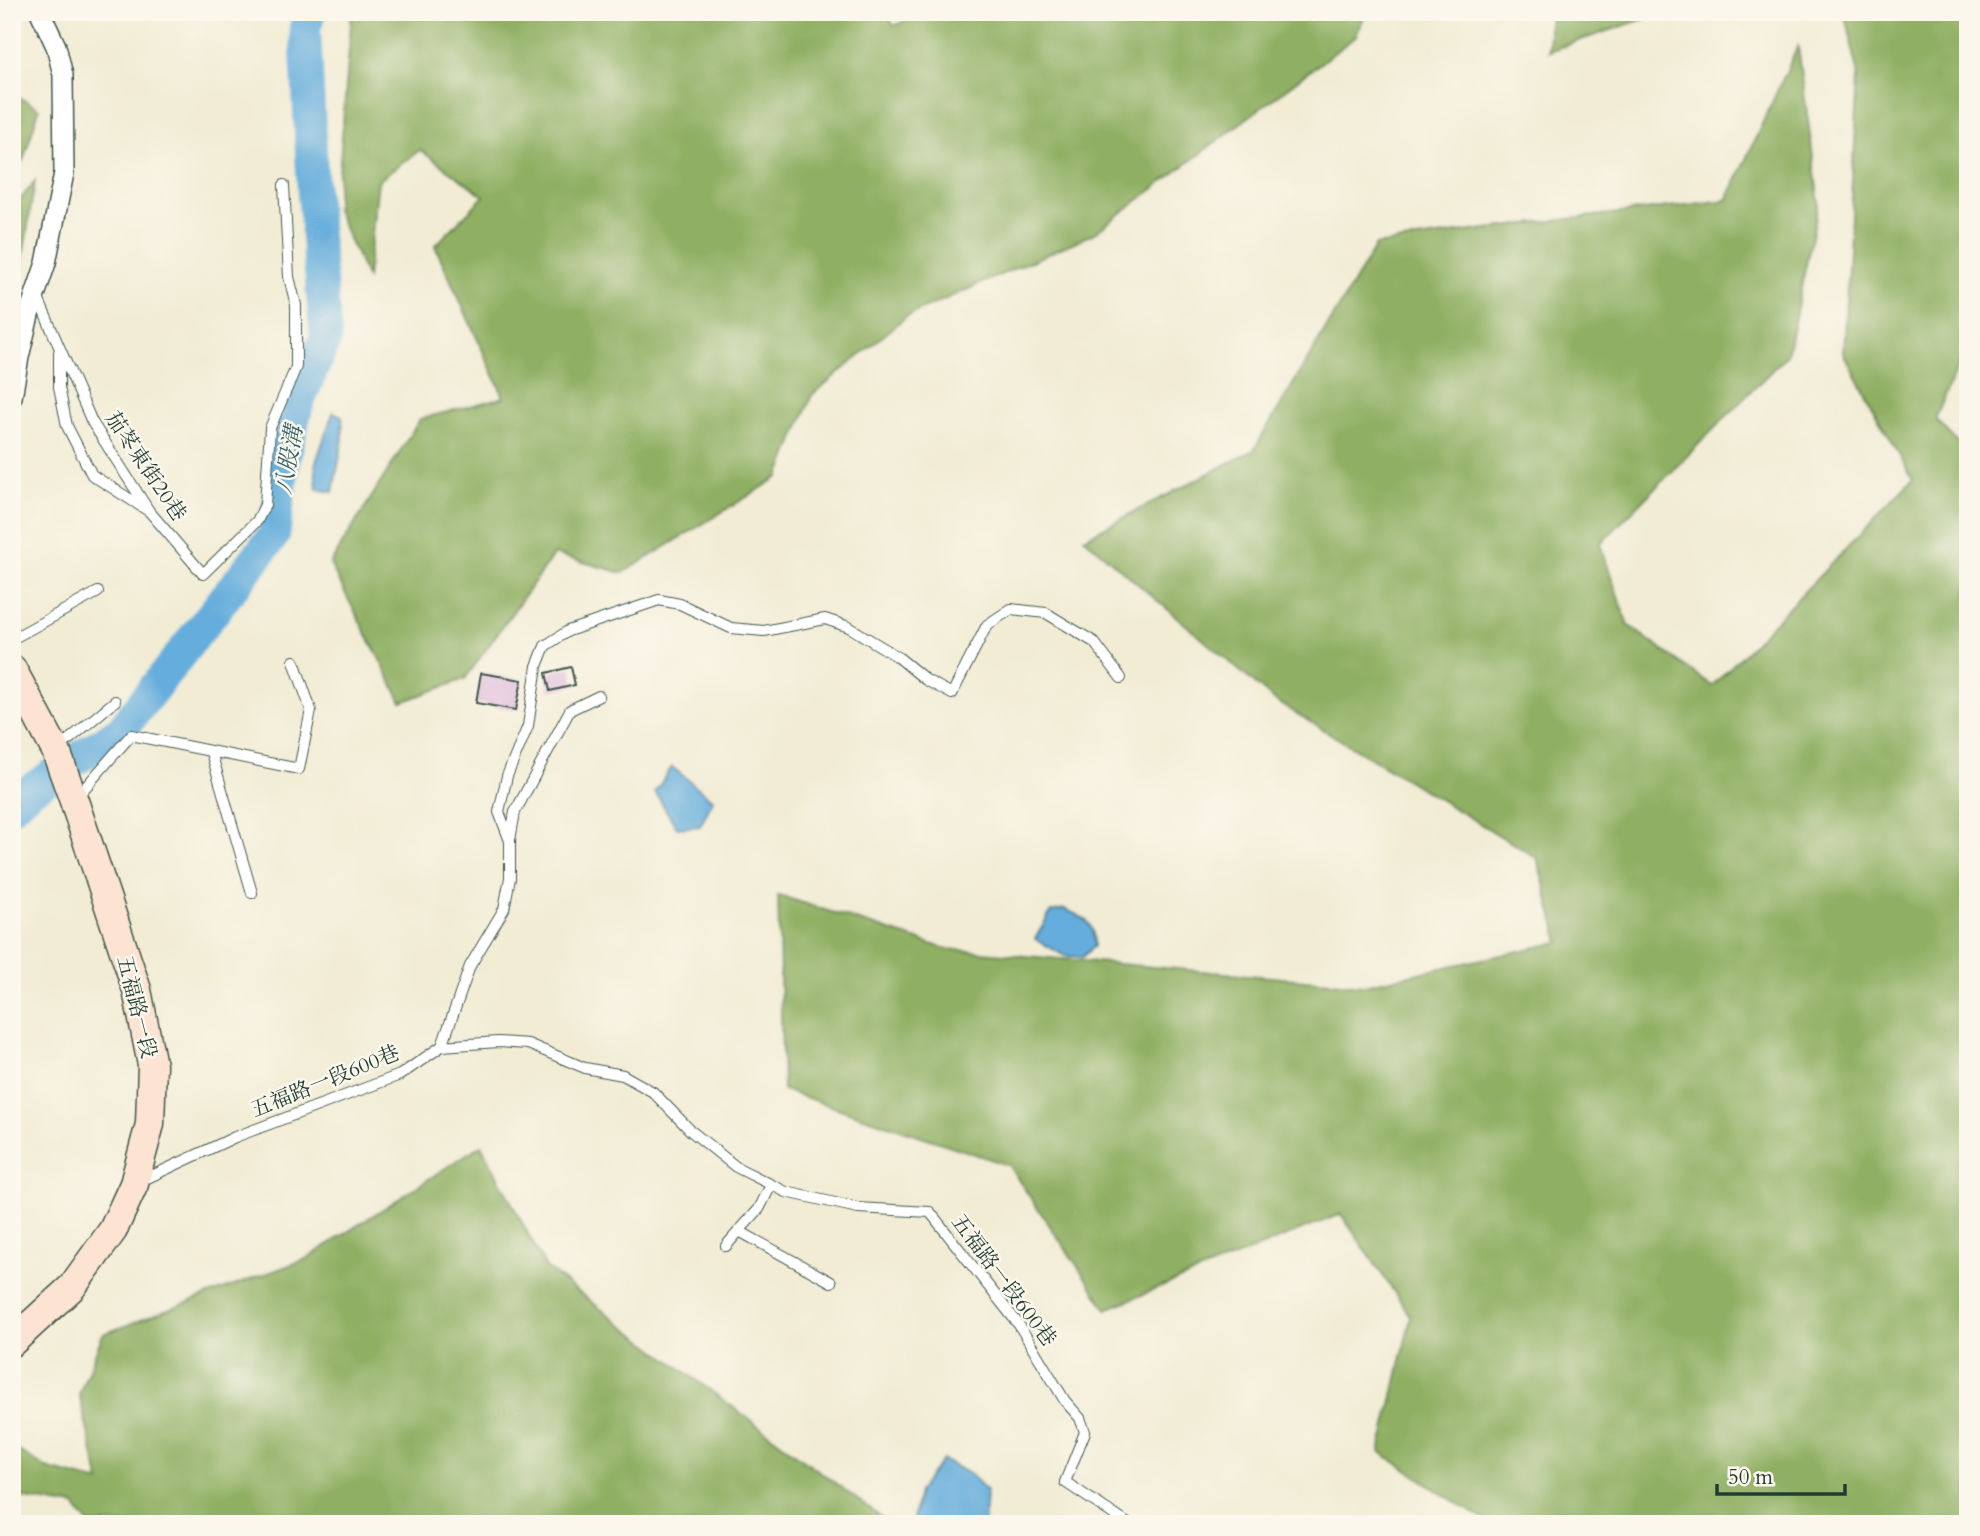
<svg xmlns="http://www.w3.org/2000/svg" width="1980" height="1536" font-family="Cardo,'Noto Serif TC',serif">
	<style>
		.forest { fill: #8faf62; stroke: #57764b; stroke-width: 2 }
		.water { fill: #65addc; stroke: #427588; stroke-width: 2 }
		.lines { fill: none; stroke-linecap: round; stroke-linejoin: round }
		.river { stroke: #65addc; stroke-width: 32 }
		.building { fill: #d5a9d6 }
		.service-casing { stroke: #3f574c; stroke-width: 12 }
		.minor-casing { stroke: #3f574c; stroke-width: 22 }
		.secondary-casing { stroke: #3f574c; stroke-width: 31 }
		.service { stroke: #fff; stroke-width: 10 }
		.minor { stroke: #fff; stroke-width: 19 }
		.secondary { stroke: #fde3d1; stroke-width: 28 }
		.labels { text-anchor: middle; stroke-width: 5; stroke-linejoin: round; paint-order: stroke }
		.street-label { font-size: 21px; fill: #1f3d34; stroke: #fbf7ec }
		.water-label { font-size: 23px; font-style: italic; fill: #345f66; stroke: #fbf7ec }
	</style>
	<rect width="100%" height="100%" fill="#fbf7ec"/>
	<filter id="ink" filterUnits="userSpaceOnUse"><feTurbulence type="fractalNoise" baseFrequency=".0143" numOctaves="2"/><feDisplacementMap in="SourceGraphic" scale="14" xChannelSelector="R" yChannelSelector="G"/><feConvolveMatrix kernelMatrix="1 2 1 2 8 2 1 2 1" color-interpolation-filters="sRGB"/></filter>
	<filter id="wash" filterUnits="userSpaceOnUse"><feTurbulence type="fractalNoise" baseFrequency=".00686" numOctaves="4" result="noise"/><feDisplacementMap in="SourceGraphic" scale="28" xChannelSelector="R" yChannelSelector="G"/><feGaussianBlur stdDeviation="1.57" result="paint"/><feColorMatrix in="noise" values="0 0 0 0 0 0 0 0 0 0 0 0 0 0 0 0 0 1.4 0 .05"/><feComposite in="paint" operator="in"/></filter>
	<g filter="url(#wash)">
		<rect width="100%" height="100%" fill="#f2ecd4"/>
		<!-- forest -->
		<g class="forest">
			<polygon points="352,12 886,12 894,26 923,12 1366,12 1356,36 1095,233 907,316 812,395 779,477 623,573 554,554 465,679 402,702 330,564 420,419 504,397 435,246 484,196 420,150 378,181 367,278 336,210"/>
			<polygon points="1550,12 1665,12 1548,51"/>
			<polygon points="1844,12 1968,12 1968,103 1964,122 1968,133 1968,344 1935,419 1968,455 1968,1524 1490,1524 1380,1452 1411,1317 1341,1214 1107,1309 1008,1165 783,1090 778,895 946,949 1364,985 1560,942 1537,858 1274,700 1084,538 1254,450 1376,245 1478,230 1727,200 1798,46 1819,203 1787,355 1600,544 1628,625 1712,686 1913,480 1843,353 1859,75"/>
			<polygon points="12,93 39,109 23,161 12,159"/>
			<polygon points="35,181 20,277 12,302 12,210"/>
			<polygon points="481,1145 546,1268 890,1524 89,1524 75,1506 12,1496 12,1447 49,1469 100,1482 79,1394 103,1334 306,1259"/>
		</g>
		<!-- water -->
		<g class="water">
			<polygon points="333,412 342,416 343,439 333,492 317,489 315,465"/>
			<polygon points="672,767 713,800 700,826 677,828 655,792"/>
			<path d="M1064,909C1086,919 1094,920 1094,946L1082,957L1065,956L1035,939L1051,912Z"/>
			<polygon points="943,1460 971,1475 986,1490 984,1524 912,1524 919,1491"/>
		</g>
		<g class="lines">
			<!-- river -->
			<polyline class="river" points="12,806 28,791 121,730 274,535 285,456 298,404 326,338 313,193 305,28 310,12"/>
		</g>
		<g id="blocks">
			<!-- building -->
			<g class="building">
				<polygon points="571,667 575,685 550,691 546,673"/>
				<polygon points="481,673 522,680 516,710 476,703"/>
			</g>
		</g>
	</g>
	<g filter="url(#ink)">
		<use href="#blocks" fill-opacity="0" stroke="#3f574c" stroke-width="2"/>
		<g class="lines">
			<defs>
				<g id="service">
					<polyline points="37,296 92,422 149,511 203,574 257,521 265,505 270,428 296,367 296,305 289,277 284,185"/>
					<polyline points="59,352 59,387 67,426 92,475 147,510"/>
					<polyline points="12,639 98,592"/>
					<polyline points="59,748 115,701"/>
					<polyline points="211,752 252,893"/>
					<polyline points="76,798 131,735 299,769 311,710 294,661"/>
					<polyline points="510,840 515,812 570,710 599,696"/>
					<polyline points="442,1046 470,966 504,909 510,878 510,841 499,812 507,776 528,726 537,666 545,646 568,631 659,600 680,604 731,628 764,631 825,619 849,627 898,657 926,680 952,694 987,625 1011,609 1046,613 1094,642 1121,678"/>
					<polyline points="141,1181 235,1137 400,1075 442,1046 498,1042 528,1044 585,1068 623,1075 653,1092 691,1131 736,1167 786,1192 858,1208 930,1212 1019,1325 1065,1401 1080,1418 1085,1432 1065,1482 1128,1524"/>
					<polyline points="771,1185 759,1209 739,1231 831,1282"/>
					<polyline points="726,1246 739,1231"/>
				</g>
				<polyline id="minor" points="12,397 19,357 31,307 46,263 64,173 63,75 56,46 40,12"/>
				<polyline id="secondary" points="12,669 56,751 74,801 137,990 152,1065 150,1124 134,1184 113,1230 72,1287 12,1342"/>
			</defs>
			<!-- service casing -->
			<use href="#service" class="service-casing"/>
			<!-- minor casing -->
			<use href="#minor" class="minor-casing"/>
			<!-- secondary casing -->
			<use href="#secondary" class="secondary-casing"/>
			<!-- service -->
			<use href="#service" class="service"/>
			<!-- minor -->
			<use href="#minor" class="minor"/>
			<!-- secondary -->
			<use href="#secondary" class="secondary"/>
		</g>
	</g>
	<g class="labels">
		<!-- street labels -->
		<g class="street-label">
			<text transform="translate(146 466) rotate(56)" y="7">茄苳東街20巷</text>
			<text transform="translate(137 1007) rotate(76)" y="7">五福路一段</text>
			<text transform="translate(325 1081) rotate(-22)" y="7">五福路一段600巷</text>
			<text transform="translate(1004 1280) rotate(53)" y="7">五福路一段600巷</text>
		</g>
		<!-- water labels -->
		<g class="water-label">
			<text transform="translate(288 460) rotate(-80)" y="8">八股溝</text>
		</g>
	</g>
	<!-- margin -->
	<rect width="1980" height="1536" fill="none" stroke="#fbf7ec" stroke-width="42"/>
	<!-- scale -->
	<path d="M1717 1484v10h128v-10" fill="none" stroke="#1f3d34" stroke-width="3.5"/>
	<text x="1728" y="1484" font-size="21" fill="#1f3d34" stroke="#fbf7ec" stroke-width="5" paint-order="stroke">50 m</text>
</svg>
